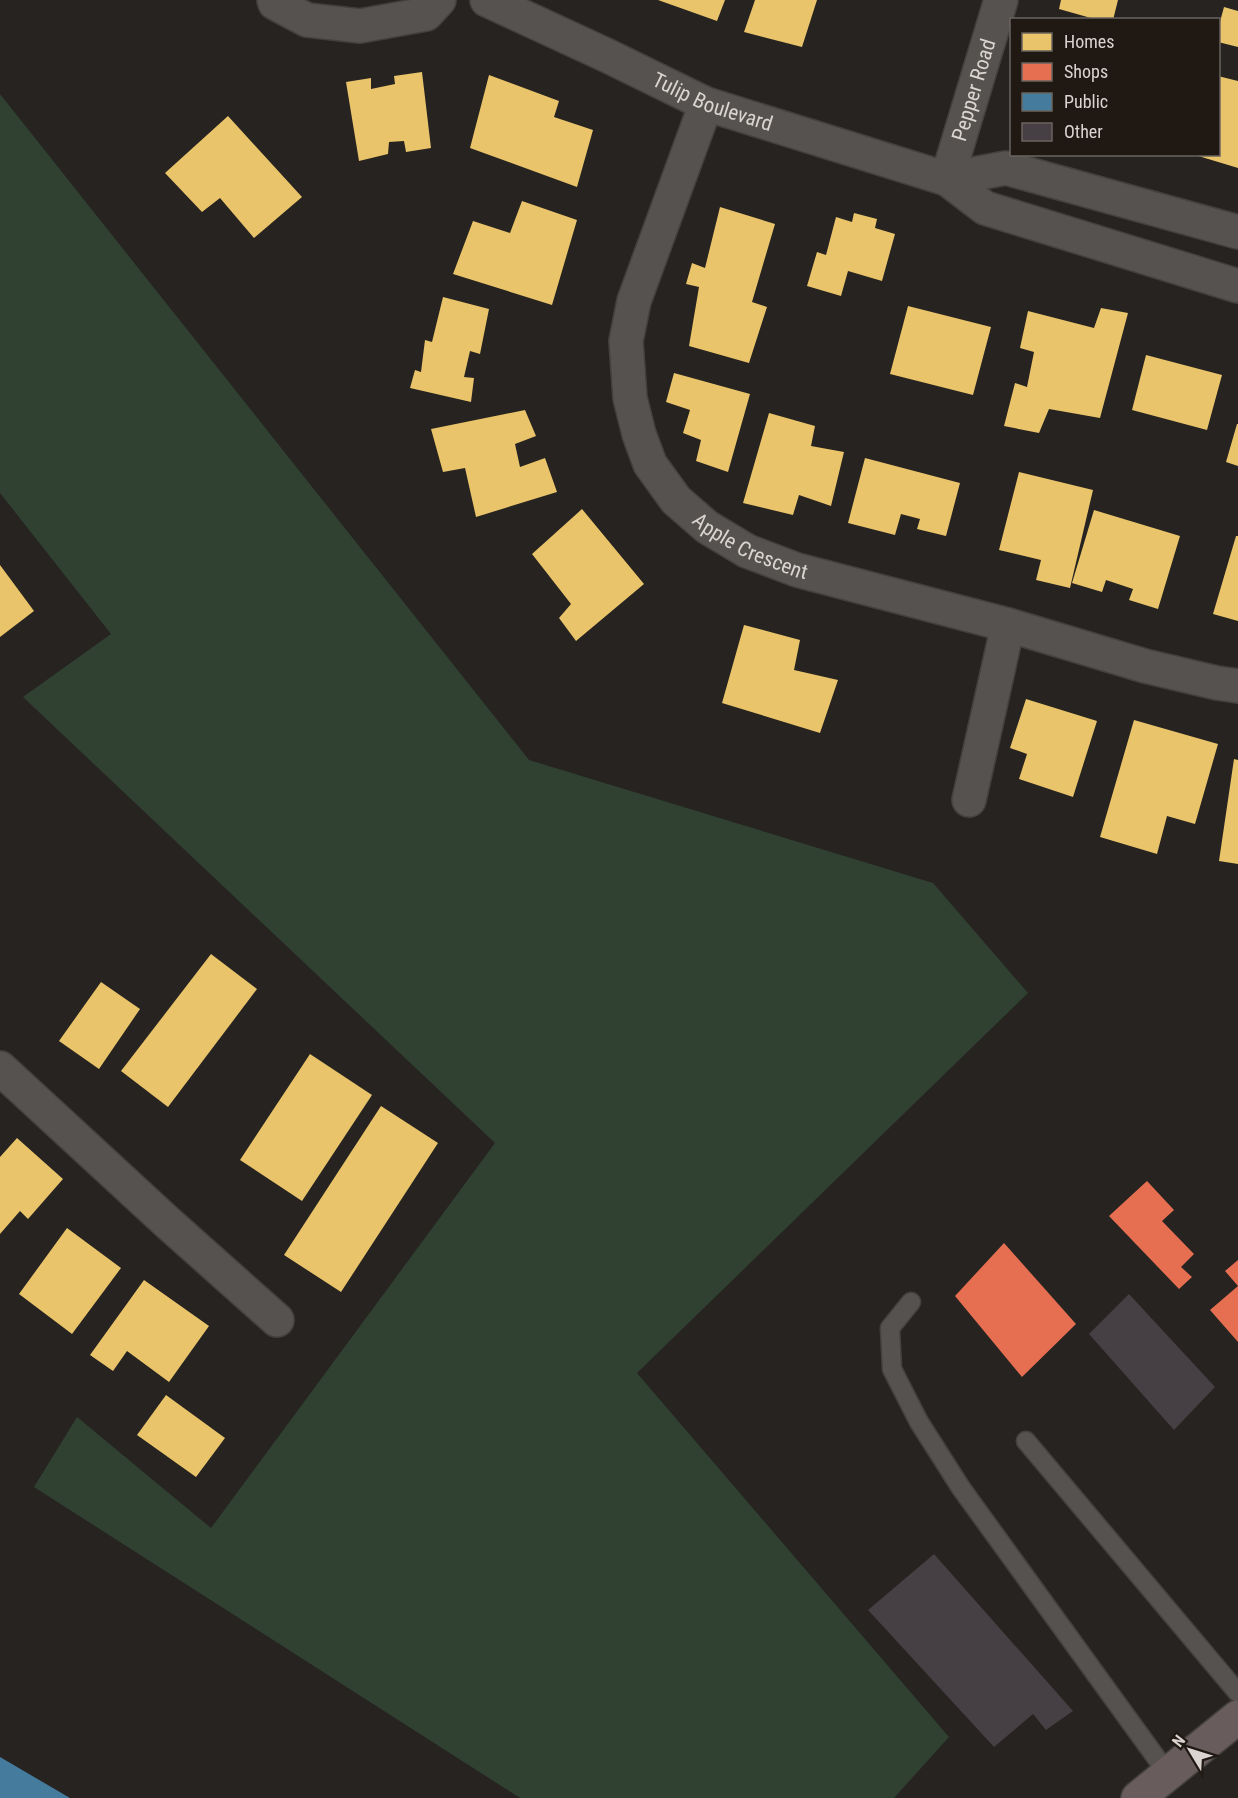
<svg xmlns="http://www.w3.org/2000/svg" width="1238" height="1798" font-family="'Roboto Condensed',sans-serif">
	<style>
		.green { fill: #304132 }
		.homes { fill: #e9c46a }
		.shops { fill: #e76f51 }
		.public { fill: #457b9d }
		.building { fill: #463f44 }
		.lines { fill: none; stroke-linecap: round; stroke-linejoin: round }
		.service-casing { stroke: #43403e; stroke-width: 21 }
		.minor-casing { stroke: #43403e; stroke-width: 36 }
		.tertiary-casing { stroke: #43403e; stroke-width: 36 }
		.trunk-casing { stroke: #43403e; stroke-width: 36 }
		.service { stroke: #55524f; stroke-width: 18 }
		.minor { stroke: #55524f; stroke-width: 33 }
		.tertiary { stroke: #55524f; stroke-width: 33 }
		.trunk { stroke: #685c5c; stroke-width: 33 }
		.labels { text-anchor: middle; stroke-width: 6; stroke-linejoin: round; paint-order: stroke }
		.street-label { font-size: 21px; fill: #dad5d1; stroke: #201913 }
	</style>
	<rect width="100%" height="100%" fill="#262320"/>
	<!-- green -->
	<polygon class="green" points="0,94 529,760 933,883 1028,993 637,1373 949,1737 894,1798 520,1798 34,1487 77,1417 211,1528 495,1143 23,697 111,634 0,493"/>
	<!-- homes -->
	<g class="homes">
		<polygon points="658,0 725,0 717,21"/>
		<polygon points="755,0 817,0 802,47 744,32"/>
		<polygon points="1061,0 1118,0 1113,20 1098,20 1059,9"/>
		<polygon points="1224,7 1238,11 1238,47 1218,42 1218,29"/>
		<polygon points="422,72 431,148 406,152 404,141 389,142 388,154 359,161 346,82 371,78 371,89 395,84 394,76"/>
		<polygon points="489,75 559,101 554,117 593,130 577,187 470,148"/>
		<polygon points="1218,76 1238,81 1238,168 1195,155 1218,154"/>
		<polygon points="228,116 302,197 254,238 220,198 202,212 165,173"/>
		<polygon points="522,201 577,220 552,305 453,274 473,221 510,233"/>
		<polygon points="720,207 775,224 752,302 767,307 749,363 689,346 699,287 686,284 692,263 705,268"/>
		<polygon points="854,213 877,219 875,228 895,234 882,281 848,271 841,296 807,286 817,252 826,255 836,217 852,222"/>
		<polygon points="443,297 489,309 480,354 470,351 464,377 474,378 471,402 410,388 415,370 421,372 425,340 432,342"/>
		<polygon points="908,306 991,327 973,395 890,374"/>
		<polygon points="1101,308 1128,313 1100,418 1049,409 1039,433 1004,426 1015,383 1027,387 1034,352 1020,348 1028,311 1094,328"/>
		<polygon points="1146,355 1222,375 1207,430 1132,410"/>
		<polygon points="674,373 750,394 728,472 696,461 701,440 683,433 690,410 666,402"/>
		<polygon points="525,410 536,436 515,444 520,467 545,458 557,492 476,517 465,468 443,472 431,429"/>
		<polygon points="769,413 815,426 811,446 844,452 831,506 799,495 793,515 743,503"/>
		<polygon points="1237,424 1238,424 1238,466 1226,462"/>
		<polygon points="865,458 960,483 946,536 917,529 920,519 901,514 895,535 848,523"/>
		<polygon points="1019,472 1093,490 1070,588 1036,580 1041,560 999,550"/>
		<polygon points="582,509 644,584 576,641 559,618 571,604 532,554"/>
		<polygon points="1094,510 1180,536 1158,609 1129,600 1133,589 1106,580 1102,592 1072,583"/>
		<polygon points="1236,536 1238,536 1238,621 1213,614"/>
		<polygon points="0,565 34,611 0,637"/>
		<polygon points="744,625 800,640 794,670 838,680 820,733 722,703"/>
		<polygon points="1026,699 1097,721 1073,797 1019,779 1027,754 1010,748"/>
		<polygon points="1134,720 1218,744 1195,824 1167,816 1157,854 1100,837"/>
		<polygon points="1234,759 1238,760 1238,864 1219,861"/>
		<polygon points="211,954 257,989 168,1107 121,1071"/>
		<polygon points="101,982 140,1009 99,1069 59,1041"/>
		<polygon points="310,1054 372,1095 302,1201 240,1160"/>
		<polygon points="381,1106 438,1143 341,1292 284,1255"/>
		<polygon points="17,1138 63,1179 28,1219 20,1211 0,1234 0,1157"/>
		<polygon points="67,1228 121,1268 72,1334 19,1294"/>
		<polygon points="144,1280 209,1326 169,1382 127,1351 113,1371 90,1355"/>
		<polygon points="166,1395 225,1438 196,1477 137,1435"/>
	</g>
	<!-- shops -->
	<g class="shops">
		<polygon points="1147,1181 1174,1210 1162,1221 1194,1254 1181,1267 1192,1277 1179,1289 1109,1216"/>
		<polygon points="1004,1243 1076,1324 1022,1377 955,1296"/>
		<polygon points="1238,1260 1238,1342 1210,1310 1238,1286 1225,1271"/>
	</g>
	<!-- public -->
	<polygon class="public" points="0,1757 70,1798 0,1798"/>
	<!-- building -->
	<g class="building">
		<polygon points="1129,1294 1215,1387 1174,1430 1089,1334"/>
		<polygon points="934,1554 1073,1711 1046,1730 1033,1714 994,1747 868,1610"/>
	</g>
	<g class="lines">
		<defs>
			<g id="service">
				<polyline points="911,1302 890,1328 892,1369 919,1422 961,1488 1168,1774"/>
				<polyline points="1026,1441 1238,1693"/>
			</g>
			<g id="minor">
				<polyline points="274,0 275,3 307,20 360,26 426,14 439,0"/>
				<path id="s1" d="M706,104L634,301L626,341L630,398L639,434L650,464L676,500L707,527L747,551L797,570L1008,625L1145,666L1217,683L1238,686"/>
				<path id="s2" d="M947,179L1001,0"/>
				<polyline points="969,800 1008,625"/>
				<polyline points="0,1068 167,1222 277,1320"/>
			</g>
			<g id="tertiary">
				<path id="s3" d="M487,0L608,56L706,104L947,179L985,208L1238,286"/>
				<polyline points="947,179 1006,168 1238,232"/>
			</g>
			<polyline id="trunk" points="1138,1798 1238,1717"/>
		</defs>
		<!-- service casing -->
		<use href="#service" class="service-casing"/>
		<!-- minor casing -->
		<use href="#minor" class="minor-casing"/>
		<!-- tertiary casing -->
		<use href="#tertiary" class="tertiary-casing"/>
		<!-- trunk casing -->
		<use href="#trunk" class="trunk-casing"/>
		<!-- service -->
		<use href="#service" class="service"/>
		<!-- minor -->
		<use href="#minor" class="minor"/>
		<!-- tertiary -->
		<use href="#tertiary" class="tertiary"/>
		<!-- trunk -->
		<use href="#trunk" class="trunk"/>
	</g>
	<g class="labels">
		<!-- street labels -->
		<g class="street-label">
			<text dy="7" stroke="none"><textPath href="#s2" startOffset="93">Pepper Road</textPath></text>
			<text dy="7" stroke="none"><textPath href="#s3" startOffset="248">Tulip Boulevard</textPath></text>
			<text dy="7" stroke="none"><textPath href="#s1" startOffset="510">Apple Crescent</textPath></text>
		</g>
	</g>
	<!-- legend -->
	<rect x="1010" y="18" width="210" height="138" fill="#201913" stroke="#6a645f" stroke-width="1.5"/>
	<rect x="1022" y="33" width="30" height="18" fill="#e9c46a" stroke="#6a645f" stroke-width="1.5"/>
	<text x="1064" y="48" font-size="18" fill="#dad5d1">Homes</text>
	<rect x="1022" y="63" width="30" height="18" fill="#e76f51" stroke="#6a645f" stroke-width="1.5"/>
	<text x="1064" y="78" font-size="18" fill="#dad5d1">Shops</text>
	<rect x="1022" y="93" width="30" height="18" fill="#457b9d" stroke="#6a645f" stroke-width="1.5"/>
	<text x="1064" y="108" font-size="18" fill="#dad5d1">Public</text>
	<rect x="1022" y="123" width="30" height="18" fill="#463f44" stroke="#6a645f" stroke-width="1.5"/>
	<text x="1064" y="138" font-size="18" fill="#dad5d1">Other</text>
	<!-- north arrow -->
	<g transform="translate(1190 1750) rotate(308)" stroke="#201913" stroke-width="4.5" paint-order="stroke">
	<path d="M0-4.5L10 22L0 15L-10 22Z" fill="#dad5d1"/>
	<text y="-9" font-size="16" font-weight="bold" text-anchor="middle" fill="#dad5d1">N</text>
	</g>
</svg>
